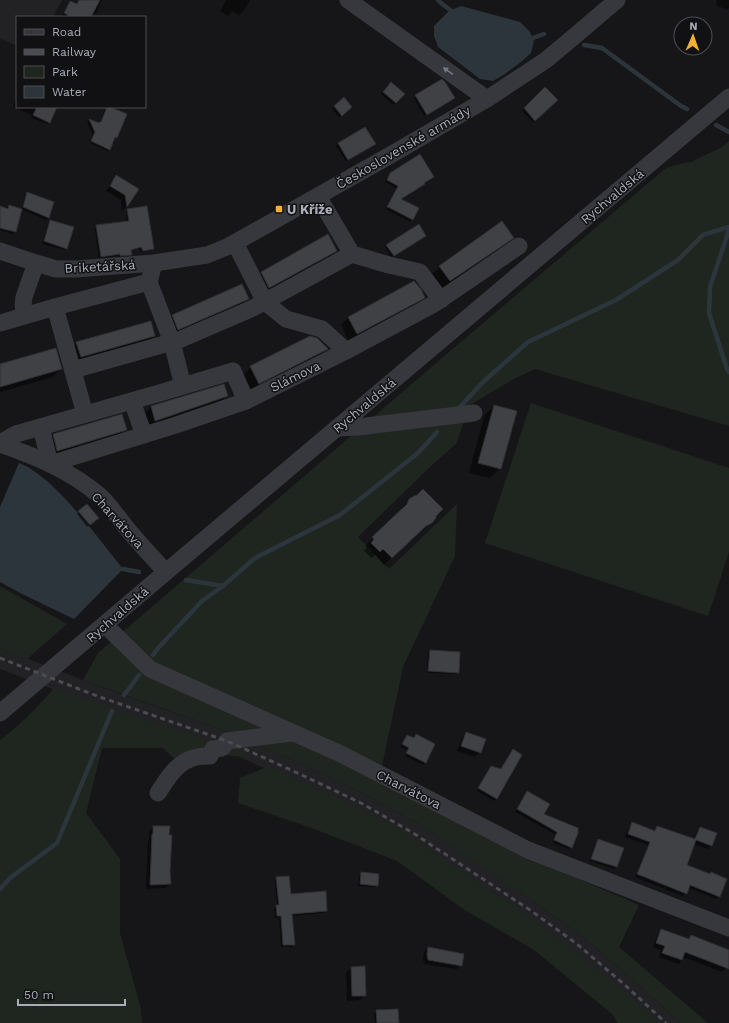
<svg xmlns="http://www.w3.org/2000/svg" width="729" height="1023" font-family="'Work Sans',sans-serif">
	<style>
		.built { fill: #222225 }
		.green { fill: #1e261f }
		.water { fill: #2c353c }
		.shadow { fill: #0007 }
		.lines { fill: none; stroke-linecap: round; stroke-linejoin: round }
		.stream { stroke: #2c353c; stroke-width: 4.5 }
		.building { fill: #404145; stroke: #303034 }
		.minor { stroke: #37383d; stroke-width: 17 }
		.rail { stroke: #4a4c52; stroke-width: 3; stroke-dasharray: 5 4; stroke-linecap: butt }
		.oneway { fill: #757881 }
		.poi-dot { fill: #f2b134; stroke: #111113; stroke-width: 1.5 }
		.labels { text-anchor: middle; stroke-width: 3; stroke-linejoin: round; paint-order: stroke }
		.street-label { font-size: 13px; fill: #a8adb8; stroke: #111113 }
		.poi-label { font-size: 13px; font-weight: bold; fill: #a8adb8; stroke: #111113; text-anchor: start }
	</style>
	<rect width="100%" height="100%" fill="#161618"/>
	<!-- built -->
	<g class="built">
		<polygon points="0,0 62,0 53,17 17,17 17,46 0,38"/>
		<polygon points="0,648 101,687 231,733 308,767 366,795 419,824 473,860 536,903 583,937 632,979 681,1023 652,1023 300,784 224,750 94,705 0,669"/>
	</g>
	<!-- green -->
	<g class="green">
		<polygon points="729,141 729,426 535,369 512,380 470,405 456,444 431,466 358,537 389,569 457,504 455,556 403,667 379,780 528,857 639,905 619,947 708,1023 681,1023 632,979 583,937 536,903 419,824 366,795 308,767 231,733 83,680 98,653 449,352 666,168 683,163 691,162 722,147"/>
		<polygon points="531,403 729,468 729,552 708,616 485,543"/>
		<polygon points="0,586 67,624 27,659 0,648"/>
		<path d="M54,688L138,718L245,751L242,757L217,754L178,762L163,748H102L86,813L120,859V933L141,1009L142,1023H0V740C20,725 38,707 54,688Z"/>
		<polygon points="269,766 393,825 545,928 629,995 659,1023 618,1023 612,1014 534,950 463,909 397,861 309,827 238,803 240,778"/>
	</g>
	<!-- water -->
	<g class="water">
		<polygon points="461,6 520,22 530,32 534,41 531,53 521,62 505,74 493,81 480,79 438,47 434,36 434,26 449,11"/>
		<path d="M19,463C30,467 38,474 47,481C76,507 99,539 123,569L74,619L22,594L0,582V507Z"/>
	</g>
	<!-- shadow -->
	<g class="shadow">
		<polygon points="82,0 102,0 97,12 94,14 92,13 90,17 65,17 62,16 68,4 70,2 76,5"/>
		<polygon points="226,0 250,0 244,10 239,15 232,11 228,16 220,11"/>
		<polygon points="717,0 729,0 729,9 728,8 727,10 716,5"/>
		<polygon points="391,83 403,94 393,105 381,94"/>
		<polygon points="545,89 556,100 533,122 522,111"/>
		<polygon points="416,96 451,100 424,116 414,98"/>
		<polygon points="17,97 17,107 56,107 49,122 47,124 31,118 32,115 13,107"/>
		<polygon points="107,107 117,137 114,139 113,139 109,149 107,151 90,143 93,135 87,122 89,120 99,124 105,109"/>
		<polygon points="335,107 351,107 339,117 332,109"/>
		<polygon points="338,143 372,146 346,161 336,146"/>
		<polygon points="391,173 423,183 424,184 400,199 418,208 412,220 410,222 386,209 396,188 385,182 388,176"/>
		<polygon points="117,176 137,189 126,207 122,211 121,200 106,191 112,181"/>
		<polygon points="27,194 52,203 48,218 46,220 21,209 15,232 12,234 0,230 0,207 6,209 9,206 21,210 25,196"/>
		<polygon points="128,210 153,249 151,251 141,252 139,248 130,251 131,254 129,256 118,257 118,256 99,259 95,229 97,226 127,222 126,212"/>
		<polygon points="50,221 66,248 64,250 42,244 48,223"/>
		<polygon points="512,237 505,245 442,288 432,274 440,267"/>
		<polygon points="423,238 391,257 385,247 387,245"/>
		<polygon points="336,251 328,258 261,295 254,280 262,273"/>
		<polygon points="414,282 424,297 416,305 349,341 341,325 348,318"/>
		<polygon points="247,299 240,306 170,336 165,323 173,316"/>
		<polygon points="154,336 147,344 73,364 69,350 77,343"/>
		<polygon points="310,337 326,349 319,356 251,390 243,375 251,367"/>
		<polygon points="0,365 61,369 53,377 0,392"/>
		<polygon points="227,396 220,404 148,428 144,414 151,407"/>
		<polygon points="494,406 500,468 490,478 469,473 484,416"/>
		<polygon points="126,429 118,437 50,458 46,443 54,435"/>
		<polygon points="417,496 431,522 423,530 417,533 384,565 375,555 372,558 364,551 367,547 365,546 400,512 402,507 410,500"/>
		<polygon points="87,505 95,520 87,527 77,514"/>
		<polygon points="430,651 458,672 456,674 427,673 428,654"/>
		<polygon points="466,733 480,752 475,757 457,751 462,738"/>
		<polygon points="416,735 425,762 423,765 405,756 407,750 400,747 407,736 413,739"/>
		<polygon points="513,751 497,798 494,801 477,791 489,769 501,770"/>
		<polygon points="527,792 543,815 578,830 571,847 569,849 553,843 556,835 515,812"/>
		<polygon points="632,824 654,831 657,827 694,840 697,831 700,828 715,833 711,846 708,849 694,844 685,866 719,896 716,899 688,888 686,893 682,896 635,877 648,845 625,837 629,827"/>
		<polygon points="154,827 170,884 165,888 146,889 148,840 149,839 149,831"/>
		<polygon points="598,841 617,867 614,869 590,861 596,843"/>
		<polygon points="361,874 378,885 375,887 358,886 359,876"/>
		<polygon points="277,878 290,895 326,911 324,913 291,916 294,944 292,947 281,947 279,918 275,918 274,908 277,906 275,880"/>
		<polygon points="662,930 687,940 691,936 729,951 729,961 726,968 722,972 683,957 682,960 678,964 659,957 661,950 653,947 658,934"/>
		<polygon points="428,948 461,965 457,969 424,964 423,959 424,952"/>
		<polygon points="364,967 365,995 360,1000 347,1001 346,973 351,968"/>
		<polygon points="376,1011 398,1023 375,1023 374,1013"/>
	</g>
	<g class="lines">
		<!-- stream -->
		<g class="stream">
			<polyline points="438,0 441,3 454,13"/>
			<polyline points="527,40 544,34"/>
			<polyline points="584,45 602,48 681,106 687,109"/>
			<polyline points="716,125 729,132"/>
			<polyline points="729,230 710,287 709,313 727,369 729,372"/>
			<polyline points="459,408 483,382 528,342 616,300 678,260 703,235 729,227"/>
			<polyline points="123,569 139,572"/>
			<polyline points="186,580 223,586"/>
			<polyline points="153,655 159,647 202,601 223,586 255,558 340,515 418,453 437,432"/>
			<polyline points="124,695 139,675"/>
			<polyline points="0,889 10,878 57,843 112,711"/>
		</g>
	</g>
	<!-- building -->
	<g class="building">
		<polygon points="79,0 100,0 91,17 71,17 64,13 70,1 77,4"/>
		<polygon points="442,79 445,82 455,98 427,115 415,95"/>
		<polygon points="391,82 405,94 396,103 383,92"/>
		<polygon points="545,87 558,100 535,121 524,108"/>
		<polygon points="344,97 352,107 342,116 334,106"/>
		<polygon points="37,107 57,107 50,123 33,115"/>
		<polygon points="107,107 110,107 127,114 117,138 115,137 110,150 91,141 95,132 89,119 99,123 99,122 101,122"/>
		<polygon points="365,127 376,144 348,160 338,143"/>
		<polygon points="420,154 434,177 424,183 425,184 401,199 419,208 413,220 388,207 387,207 398,186 387,180 390,173"/>
		<polygon points="116,175 139,189 127,207 125,195 110,186"/>
		<polygon points="27,192 54,202 49,218 23,207"/>
		<polygon points="9,205 22,209 16,232 0,228 0,206 8,209"/>
		<polygon points="147,206 154,249 143,251 141,247 131,250 132,255 120,256 120,254 101,257 96,225 129,221 127,209"/>
		<polygon points="50,220 74,227 67,249 44,241"/>
		<polygon points="502,221 514,238 450,281 439,266"/>
		<polygon points="419,224 426,236 394,256 386,245"/>
		<polygon points="328,234 337,251 269,288 261,272"/>
		<polygon points="414,281 421,289 425,298 357,334 348,317"/>
		<polygon points="242,284 249,299 178,330 172,315"/>
		<polygon points="151,321 155,336 81,357 76,342"/>
		<polygon points="310,336 317,338 328,349 259,384 250,366"/>
		<polygon points="56,348 62,369 0,387 0,364"/>
		<polygon points="224,384 228,396 155,421 151,406"/>
		<polygon points="494,405 517,411 501,469 478,463"/>
		<polygon points="122,414 127,430 57,451 53,434"/>
		<polygon points="423,489 443,509 436,516 436,518 432,523 426,526 392,558 383,549 380,552 371,543 374,539 372,537 407,504 409,499 414,496 417,495"/>
		<polygon points="87,504 99,518 90,525 78,511"/>
		<polygon points="430,650 460,652 459,673 428,671"/>
		<polygon points="466,732 486,739 481,753 461,746"/>
		<polygon points="416,734 435,744 426,763 406,753 409,748 402,744 407,735 414,738"/>
		<polygon points="513,749 522,755 497,799 478,788 491,766 501,769"/>
		<polygon points="527,791 550,804 544,814 578,828 578,833 572,848 554,840 557,832 517,809"/>
		<polygon points="632,822 655,831 657,826 695,839 700,827 717,833 712,846 696,840 687,865 710,874 711,872 727,879 720,897 690,885 687,894 637,874 650,842 628,834"/>
		<polygon points="153,826 170,826 169,835 172,835 170,871 171,884 150,885 152,834 153,834"/>
		<polygon points="598,839 624,848 617,867 591,859"/>
		<polygon points="361,872 379,874 378,886 360,884"/>
		<polygon points="289,876 291,894 326,891 327,911 292,914 295,945 283,945 281,916 277,916 276,905 279,905 276,877"/>
		<polygon points="661,929 689,939 691,935 729,950 729,969 685,952 682,960 662,953 665,946 656,943"/>
		<polygon points="428,947 464,954 462,966 428,960 427,954"/>
		<polygon points="365,966 366,996 352,996 351,967"/>
		<polygon points="398,1009 399,1023 377,1023 376,1010"/>
	</g>
	<g class="lines">
		<!-- minor -->
		<g class="minor">
			<polyline points="348,0 487,99"/>
			<polyline points="235,243 265,302 286,319 322,329 346,351"/>
			<polyline points="0,251 36,263 56,269 76,269 154,263 207,255 229,246 387,157 487,99 546,60 570,40 617,0"/>
			<polyline points="352,254 389,265 420,272 441,300"/>
			<polyline points="149,282 172,342 183,386"/>
			<polyline points="55,307 85,414"/>
			<polyline points="25,315 23,305 24,297 36,263"/>
			<polyline points="0,323 55,307 149,282 154,263"/>
			<polyline points="73,370 179,340 253,308 352,254 318,196"/>
			<polyline points="132,401 144,435"/>
			<polyline points="41,427 50,464 176,425 246,401 346,351 434,304 519,246"/>
			<polyline points="337,428 358,427 474,413"/>
			<polyline points="0,443 16,434 163,392 233,371 246,401"/>
			<path d="M0,444C35,456 71,471 100,496C109,504 117,516 125,526C138,542 152,557 166,572"/>
			<polyline points="105,625 150,669 341,754 528,850 729,928"/>
			<polyline points="0,713 166,572 729,97"/>
			<path d="M158,793C168,778 177,761 197,757C201,756 206,756 210,756L213,749L222,748L227,741L292,733"/>
		</g>
		<!-- rail -->
		<polyline class="rail" points="0,658 97,696 227,741 304,776 361,803 413,833 530,910 577,944 626,986 666,1023"/>
	</g>
	<!-- one-way arrows -->
	<defs><path id="oneway-solid" d="M-6-.8H1V-3.2L6.5 0L1 3.2V.8H-6Z"/></defs>
	<use class="oneway" href="#oneway-solid" transform="translate(448 71) rotate(-145)"/>
	<!-- markers -->
	<rect class="poi-dot" x="275" y="205" width="8" height="8" rx="2"/>
	<g class="labels">
		<!-- street labels -->
		<g class="street-label">
			<text transform="translate(403 147) rotate(-30)" y="5">Československé armády</text>
			<text transform="translate(612 196) rotate(-40)" y="5">Rychvaldská</text>
			<text transform="translate(100 266) rotate(-3)" y="5">Briketářská</text>
			<text transform="translate(295 376) rotate(-26)" y="5">Slámova</text>
			<text transform="translate(364 405) rotate(-40)" y="5">Rychvaldská</text>
			<text transform="translate(118 520) rotate(48)" y="5">Charvátova</text>
			<text transform="translate(117 614) rotate(-41)" y="5">Rychvaldská</text>
			<text transform="translate(409 789) rotate(27)" y="5">Charvátova</text>
		</g>
		<!-- poi labels -->
		<g class="poi-label">
			<text x="287" y="214">U Kříže</text>
		</g>
	</g>
	<!-- legend -->
	<rect x="16" y="16" width="130" height="92" fill="#111113" stroke="#4d4f55"/>
	<rect x="24" y="29" width="20" height="6" fill="#37383d" stroke="#4d4f55"/>
	<text x="52" y="36" font-size="12" fill="#a8adb8">Road</text>
	<rect x="24" y="49" width="20" height="6" fill="#4a4c52" stroke="#4d4f55"/>
	<text x="52" y="56" font-size="12" fill="#a8adb8">Railway</text>
	<rect x="24" y="66" width="20" height="12" fill="#1e261f" stroke="#4d4f55"/>
	<text x="52" y="76" font-size="12" fill="#a8adb8">Park</text>
	<rect x="24" y="86" width="20" height="12" fill="#2c353c" stroke="#4d4f55"/>
	<text x="52" y="96" font-size="12" fill="#a8adb8">Water</text>
	<!-- north arrow -->
	<g transform="translate(693 36) rotate(2)"><circle r="19" fill="#111113" stroke="#4d4f55"/>
	<path d="M0-3L7 15L0 10L-7 15Z" fill="#f2b134"/>
	<text y="-6" font-size="11" font-weight="bold" text-anchor="middle" fill="#a8adb8">N</text>
	</g>
	<!-- scale -->
	<path d="M18 999v6h107v-6" fill="none" stroke="#a8adb8" stroke-width="2"/>
	<text x="24" y="999" font-size="12" fill="#a8adb8" stroke="#111113" stroke-width="3" paint-order="stroke">50 m</text>
</svg>
